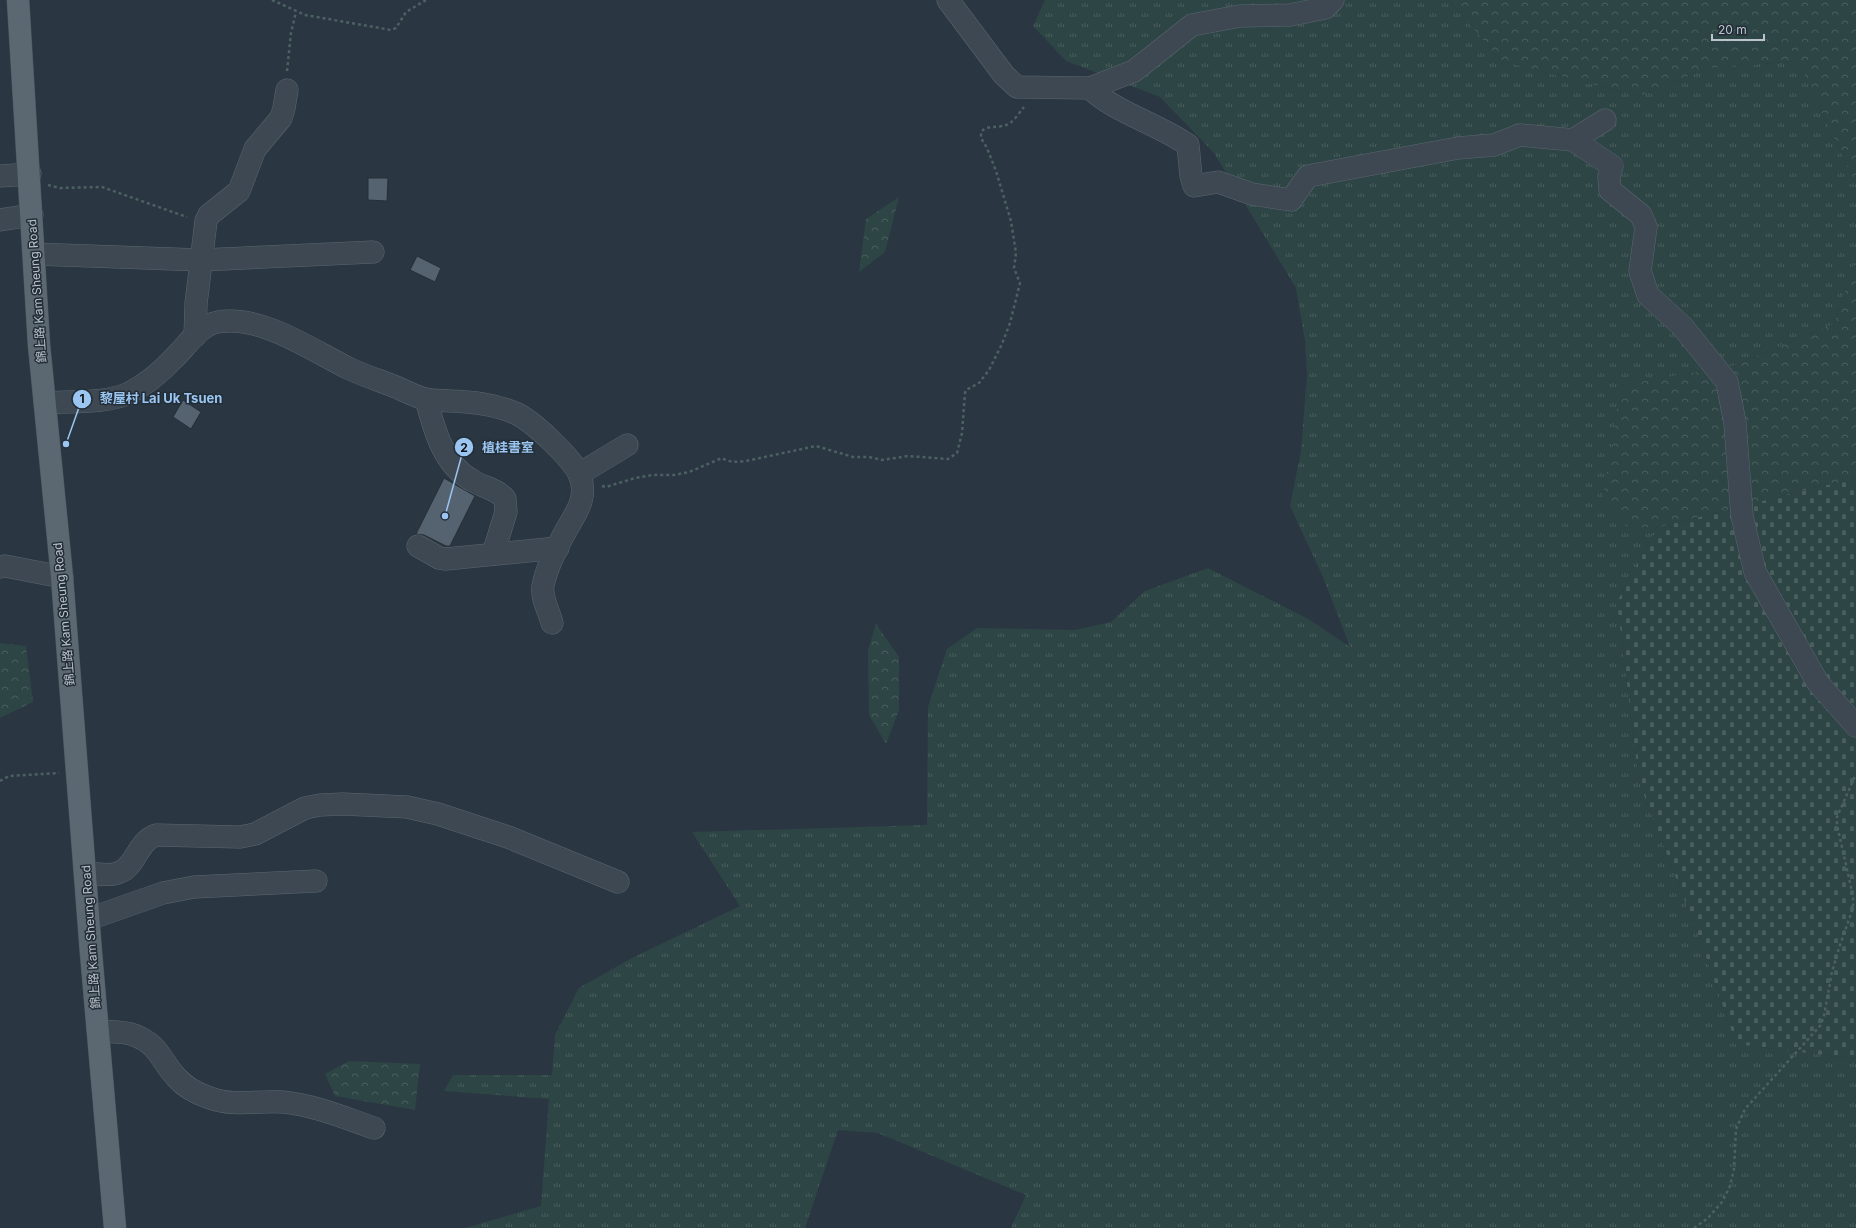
<svg xmlns="http://www.w3.org/2000/svg" width="1856" height="1228" font-family="Inter,'Noto Sans TC',sans-serif">
	<style>
		.grass { fill: url(#grass-tufts) }
		.forest { fill: url(#forest-crowns) }
		.cemetery { fill: url(#cemetery-stones) }
		.building { fill: #55626f; stroke: #242f39 }
		.lines { fill: none; stroke-linecap: round; stroke-linejoin: round }
		.minor-casing { stroke: #5c666f; stroke-width: 23 }
		.major-casing { stroke: #4a545e; stroke-width: 23 }
		.path { stroke: #4c6161; stroke-width: 2.5; stroke-dasharray: 3 3; stroke-linecap: butt }
		.minor { stroke: #3e4852; stroke-width: 22 }
		.major { stroke: #5c6871; stroke-width: 22 }
		.labels { text-anchor: middle; stroke-width: 3; stroke-linejoin: round; paint-order: stroke }
		.street-label { font-size: 12px; fill: #bbc3cc; stroke: #222d37 }
		.leader { fill: none; stroke: #9ac6f1; stroke-width: 1.5 }
		.callout-dot { fill: #9ac6f1; stroke: #222d37; stroke-width: 1.5 }
		.mark-label { font-size: 12px; text-anchor: middle; font-weight: bold; fill: #111 }
		.callout-label { font-size: 13px; text-anchor: middle; font-weight: bold; fill: #9ac6f1; stroke: #222d37; stroke-width: 3; stroke-linejoin: round; paint-order: stroke }
	</style>
	<defs>
		<pattern id="grass-tufts" width="24" height="20" patternUnits="userSpaceOnUse"><rect width="24" height="20" fill="#2d4544"/><path d="M3 7l-1-3M5 7V3M7 7l1-3M15 17l-1-3M17 17v-4M19 17l1-3" fill="none" stroke="#4a5e5e"/></pattern>
		<pattern id="forest-crowns" width="20" height="18" patternUnits="userSpaceOnUse"><rect width="20" height="18" fill="#2d4544"/><path d="M2 6a3 3 0 1 1 6 0M12 15a3 3 0 1 1 6 0" fill="none" stroke="#4a5e5e"/></pattern>
		<pattern id="cemetery-stones" width="16" height="16" patternUnits="userSpaceOnUse"><rect width="16" height="16" fill="#2d4544"/><path d="M2 7V4a2 2 0 0 1 4 0v3zM10 15v-3a2 2 0 0 1 4 0v3z" fill="#4a5e5e"/></pattern>
	</defs>
	<rect width="100%" height="100%" fill="#2a3742"/>
	<!-- grass -->
	<polygon class="grass" points="1045,0 1449,0 1501,61 1639,96 1709,68 1798,61 1856,185 1856,258 1834,324 1733,366 1621,385 1626,526 1656,528 1617,602 1639,782 1702,945 1736,1044 1856,1059 1856,1228 1011,1228 1026,1195 878,1133 838,1130 805,1228 465,1228 541,1206 549,1099 444,1091 453,1075 552,1075 555,1035 579,988 630,959 740,906 692,832 927,825 928,707 947,649 977,628 1075,630 1111,622 1145,591 1208,568 1310,620 1350,647 1323,577 1290,506 1301,451 1307,375 1305,341 1296,288 1214,153 1160,97 1066,61 1033,26"/>
	<!-- forest -->
	<g class="forest">
		<polygon points="1449,0 1856,0 1856,185 1798,61 1709,68 1639,96 1501,61"/>
		<polygon points="899,197 885,252 859,272 866,219"/>
		<polygon points="1856,258 1856,479 1813,488 1656,528 1626,526 1603,497 1621,385 1733,366 1834,324"/>
		<polygon points="876,624 899,657 899,710 886,744 869,715 868,650"/>
		<polygon points="0,643 26,646 33,702 0,718"/>
		<polygon points="349,1061 420,1064 415,1110 335,1096 325,1074"/>
	</g>
	<!-- cemetery -->
	<polygon class="cemetery" points="1856,479 1856,1059 1736,1044 1702,945 1639,782 1617,602 1656,528 1813,488"/>
	<!-- building -->
	<g class="building">
		<polygon points="368,178 388,178 387,201 368,200"/>
		<polygon points="417,256 441,268 435,282 410,270"/>
		<polygon points="183,400 201,412 191,429 173,417"/>
		<polygon points="444,478 475,496 450,546 446,546 424,535 416,534"/>
	</g>
	<g class="lines">
		<defs>
			<g id="minor">
				<path d="M948,0L1004,75L1017,87L1090,88C1114,112 1158,124 1188,145L1191,176L1194,186L1218,182L1252,194L1291,200L1308,176L1458,148L1494,145L1520,135L1573,140L1612,166L1609,177L1610,190L1641,215L1646,227L1640,271L1648,295L1682,326L1727,382L1735,423L1742,516L1755,572L1818,683L1856,726"/>
				<polyline points="1090,88 1134,71 1192,25 1240,16 1290,15 1325,8 1333,0"/>
				<polyline points="1573,140 1605,120"/>
				<polyline points="0,176 30,174"/>
				<polyline points="0,220 32,215"/>
				<polyline points="34,254 201,260 373,252"/>
				<polyline points="195,336 196,304 206,221 209,215 239,191 255,149 281,118 284,108 287,90"/>
				<path d="M426,399C434,429 443,465 473,481C483,487 497,489 505,499L506,512L493,554"/>
				<path d="M45,403C70,401 106,404 129,393C145,385 162,371 174,358C187,346 199,325 218,322C263,315 311,350 350,369C365,376 381,381 396,387C405,391 415,396 425,399C433,401 443,400 451,401C473,402 495,404 515,413C532,420 573,459 580,476C589,500 573,516 563,536C555,551 546,570 543,586C541,598 549,611 552,623"/>
				<polyline points="579,474 627,445"/>
				<polyline points="418,546 439,558 446,559 558,548"/>
				<polyline points="0,567 5,566 62,577"/>
				<path d="M86,873C96,873 110,877 120,872C136,866 137,842 156,835L240,837L255,834L305,808L320,805L343,804L407,807L438,814L508,837L618,882"/>
				<polyline points="89,919 163,893 194,887 316,881"/>
				<path d="M98,1031C110,1032 123,1031 134,1035C160,1045 160,1060 177,1078C185,1087 198,1094 210,1098C234,1107 259,1100 283,1102C314,1105 345,1118 374,1128"/>
			</g>
			<polyline id="major" points="18,0 39,345 62,577 91,953 115,1228"/>
		</defs>
		<!-- minor casing -->
		<use href="#minor" class="minor-casing"/>
		<!-- major casing -->
		<use href="#major" class="major-casing"/>
		<!-- path -->
		<g class="path">
			<polyline points="272,0 305,15 391,30 396,28 406,12 426,0"/>
			<polyline points="287,71 291,33 296,12"/>
			<polyline points="48,185 60,188 102,187 187,217"/>
			<path d="M602,486L606,487L635,478L652,475H674L689,472L722,458C730,463 737,462 746,461L816,446L853,457H869L882,460L908,456L948,459L957,453L962,433L965,393L966,390L979,383L989,370L1002,344L1010,323L1020,283L1014,268L1016,253L1011,221L996,171L987,148L981,138V132C986,125 998,128 1006,125C1013,123 1019,113 1024,107"/>
			<polyline points="0,781 9,776 59,773"/>
			<polyline points="1694,1228 1708,1218 1722,1202 1730,1186 1734,1169 1736,1129 1745,1109 1820,1026 1824,1016 1832,972 1839,948 1853,908 1853,896 1837,825 1837,817 1856,774"/>
		</g>
		<!-- minor -->
		<use href="#minor" class="minor"/>
		<!-- major -->
		<use href="#major" class="major"/>
	</g>
	<g class="labels">
		<!-- street labels -->
		<g class="street-label">
			<text transform="translate(37 291) rotate(-94)" y="4">錦上路 Kam Sheung Road</text>
			<text transform="translate(64 614) rotate(-95)" y="4">錦上路 Kam Sheung Road</text>
			<text transform="translate(91 937) rotate(-94)" y="4">錦上路 Kam Sheung Road</text>
		</g>
	</g>
	<!-- callouts -->
	<path class="leader" d="M66 444L82 399M445 516L464 447"/>
	<g class="callout-dot">
		<circle cx="66" cy="444" r="4"/>
		<circle cx="445" cy="516" r="4"/>
		<circle cx="82" cy="399" r="10"/>
		<circle cx="464" cy="447" r="10"/>
	</g>
	<g class="mark-label">
		<text x="82" y="403">1</text>
		<text x="464" y="452">2</text>
	</g>
	<g class="callout-label">
		<text x="161" y="403">黎屋村 Lai Uk Tsuen</text>
		<text x="508" y="452">植桂書室</text>
	</g>
	<!-- scale -->
	<path d="M1712 34v6h52v-6" fill="none" stroke="#bbc3cc" stroke-width="2"/>
	<text x="1718" y="34" font-size="12" fill="#bbc3cc" stroke="#222d37" stroke-width="3" paint-order="stroke">20 m</text>
</svg>
